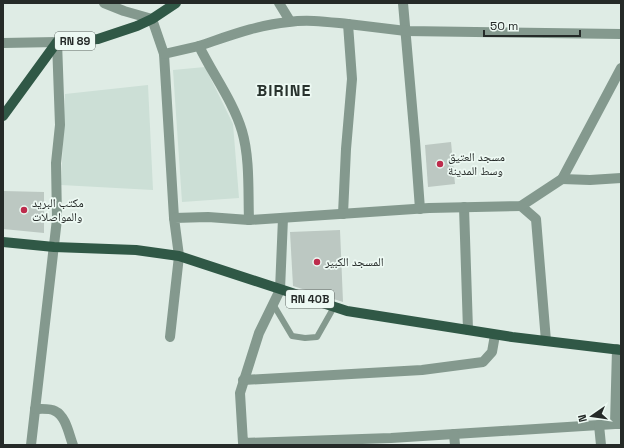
<svg xmlns="http://www.w3.org/2000/svg" width="624" height="448" font-family="'Space Grotesk','Noto Naskh Arabic',sans-serif">
	<style>
		.built { fill: #ccdfd6 }
		.building { fill: #bcc8c2 }
		.lines { fill: none; stroke-linecap: round; stroke-linejoin: round }
		.service { stroke: #84998e; stroke-width: 6 }
		.minor { stroke: #84998e; stroke-width: 10 }
		.primary { stroke: #305846; stroke-width: 10 }
		.poi-dot { fill: #bd2c4c; stroke: #edf9f3; stroke-width: 1.5 }
		.labels { text-anchor: middle; stroke-width: 3.5; stroke-linejoin: round; paint-order: stroke }
		.shield { fill: #edf9f3; stroke: #616865; stroke-width: 1 }
		.shield-label { font-size: 11px; font-weight: bold; fill: #252a28 }
		.poi-label { font-size: 12px; fill: #252a28; stroke: #edf9f3; text-anchor: start }
		.district-label { font-size: 16px; font-weight: bold; letter-spacing: 1px; fill: #28322d; stroke: #edf9f3 }
	</style>
	<rect width="100%" height="100%" fill="#dfece5"/>
	<!-- built -->
	<g class="built">
		<polygon points="205,67 233,124 239,198 182,202 173,70"/>
		<polygon points="148,85 153,190 61,185 65,94"/>
	</g>
	<!-- building -->
	<g class="building">
		<polygon points="451,142 455,184 428,187 425,145"/>
		<polygon points="3,191 44,192 44,233 3,229"/>
		<polygon points="340,230 343,302 293,286 290,232"/>
	</g>
	<g class="lines">
		<!-- service -->
		<polyline class="service" points="273,304 292,336 305,338 317,337 334,307"/>
		<!-- minor -->
		<g class="minor">
			<polyline points="104,3 124,11 152,19 164,54 174,218"/>
			<polyline points="279,3 290,21"/>
			<polyline points="403,3 415,141 420,209"/>
			<polyline points="3,43 57,42 60,125 56,163 57,219 31,445"/>
			<path d="M199,46C229,36 257,25 289,22C308,19 328,22 348,24"/>
			<path d="M164,54L199,46C213,75 233,101 242,131C250,158 248,192 249,220"/>
			<polyline points="562,179 590,180 621,178"/>
			<polyline points="521,206 536,219 546,341"/>
			<polyline points="464,207 468,330"/>
			<polyline points="343,214 346,149 352,79 348,24 406,31 621,34"/>
			<polyline points="283,218 280,290 259,333 240,393 243,443 391,438 615,424"/>
			<polyline points="170,337 179,256 174,218 208,217 249,220 429,208 521,206 562,179 621,68"/>
			<polyline points="617,349 615,424 621,424"/>
			<polyline points="243,380 422,370 483,362 492,352 495,335"/>
			<path d="M35,409C41,409 50,408 55,411C66,416 69,435 73,445"/>
			<polyline points="599,425 601,445"/>
			<polyline points="454,434 455,445"/>
		</g>
		<!-- primary -->
		<g class="primary">
			<polyline points="3,116 57,42 98,39 137,26 152,19 176,3"/>
			<polyline points="3,242 54,247 136,250 179,256 347,311 512,337 621,350"/>
		</g>
	</g>
	<!-- markers -->
	<g class="poi-dot">
		<circle cx="440" cy="164" r="4"/>
		<circle cx="24" cy="210" r="4"/>
		<circle cx="317" cy="262" r="4"/>
	</g>
	<g class="labels">
		<!-- shield labels -->
		<g class="shield">
			<rect x="55" y="32" width="40" height="18" rx="3"/>
			<rect x="286" y="290" width="48" height="18" rx="3"/>
		</g>
		<g class="shield-label">
			<text x="75" y="45">RN 89</text>
			<text x="310" y="303">RN 40B</text>
		</g>
		<!-- poi labels -->
		<g class="poi-label">
			<text x="448" y="161">مسجد العتيق<tspan x="448" dy="14">وسط المدينة</tspan></text>
			<text x="32" y="207">مكتب البريد<tspan x="32" dy="14">والمواصلات</tspan></text>
			<text x="325" y="266">المسجد الكبير</text>
		</g>
		<!-- district labels -->
		<g class="district-label">
			<text x="284" y="96">BIRINE</text>
		</g>
	</g>
	<!-- border -->
	<rect width="624" height="448" fill="none" stroke="#252a28" stroke-width="8"/>
	<!-- north arrow -->
	<g transform="translate(592 416) rotate(257)" stroke="#edf9f3" stroke-width="3" paint-order="stroke">
	<path d="M0-3L7 15L0 10L-7 15Z" fill="#252a28"/>
	<text y="-6" font-size="11" font-weight="bold" text-anchor="middle" fill="#252a28">N</text>
	</g>
	<!-- scale -->
	<path d="M484 30v6h96v-6" fill="none" stroke="#252a28" stroke-width="2"/>
	<text x="490" y="30" font-size="12" fill="#252a28" stroke="#edf9f3" stroke-width="3" paint-order="stroke">50 m</text>
</svg>
